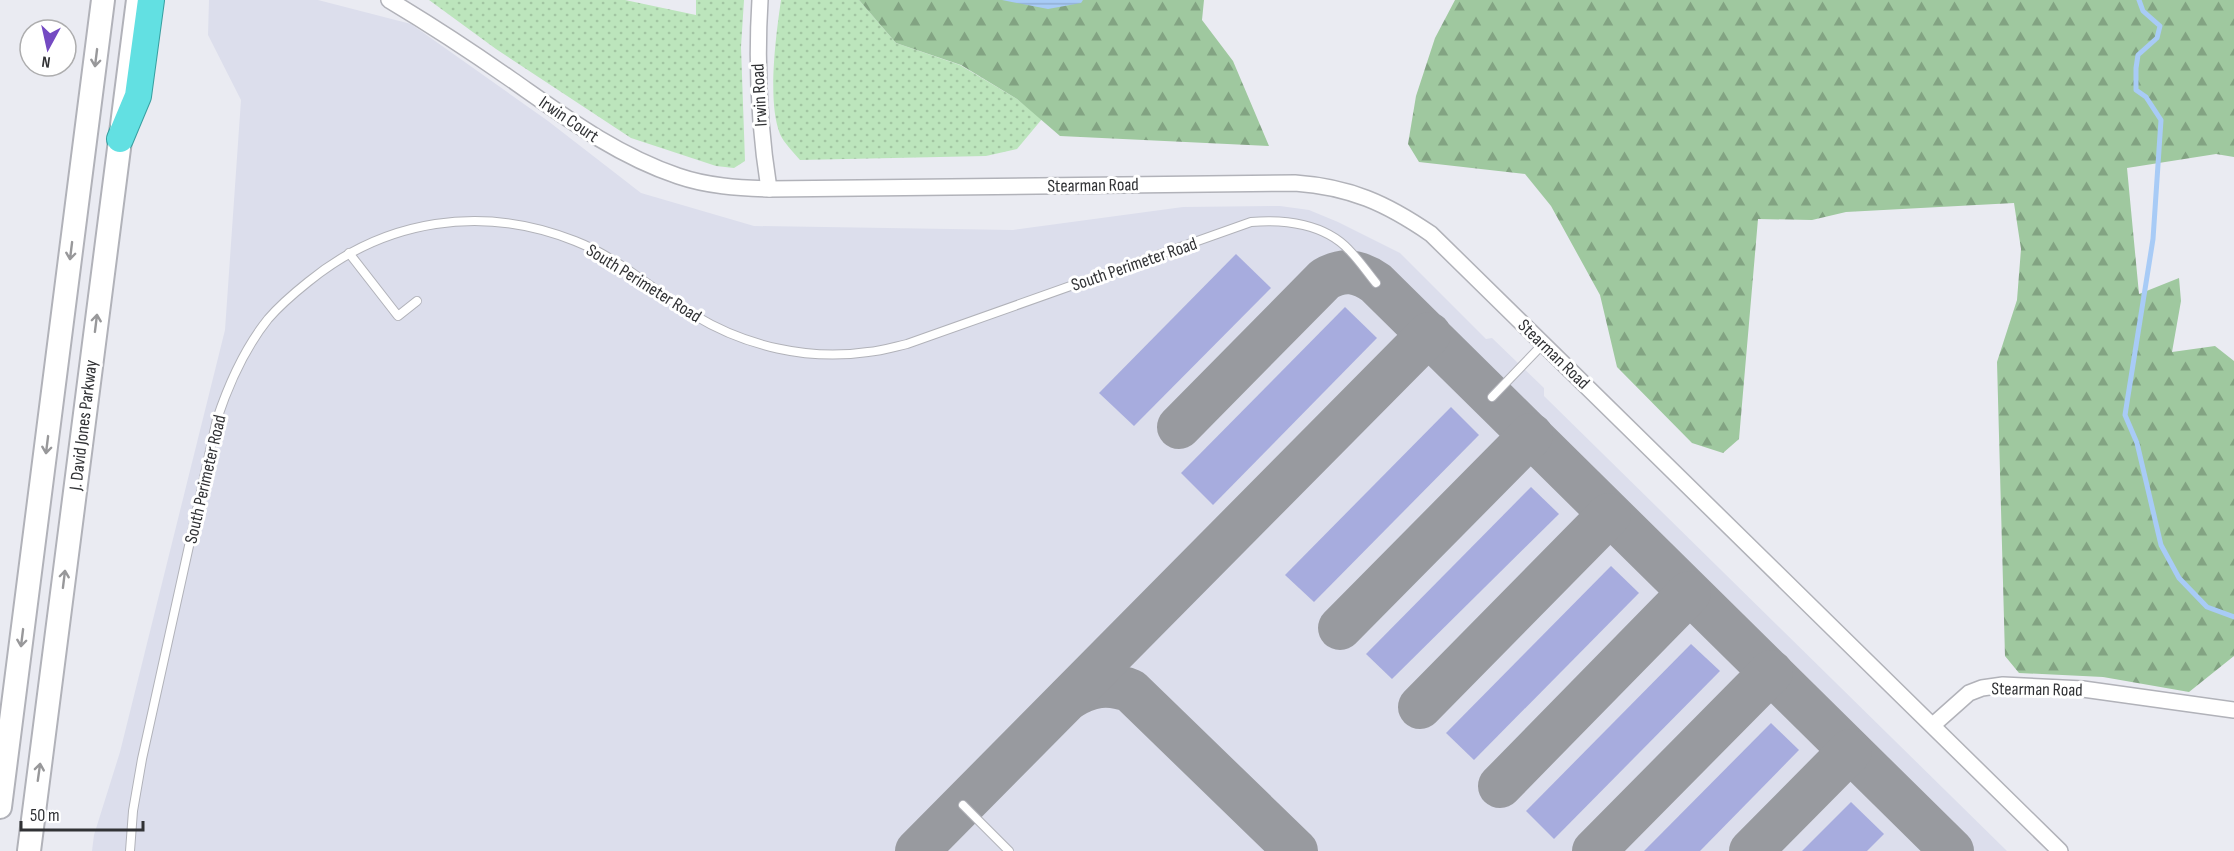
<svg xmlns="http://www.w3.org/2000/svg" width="2234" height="851" font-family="'Sofia Sans Condensed',sans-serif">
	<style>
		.built { fill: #dcdeec }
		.grass { fill: url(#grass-dots) }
		.forest { fill: url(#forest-firs) }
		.water { fill: url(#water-rules) }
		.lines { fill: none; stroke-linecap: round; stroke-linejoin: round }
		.stream { stroke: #a8cbf6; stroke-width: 5 }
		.taxiway { stroke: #989a9f; stroke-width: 44 }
		.building { fill: #a7acde }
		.service-casing { stroke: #b1b2b9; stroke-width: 10 }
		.minor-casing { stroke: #b1b2b9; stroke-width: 18 }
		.secondary-casing { stroke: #b1b2b9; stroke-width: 26 }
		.trunk-casing { stroke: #389fa0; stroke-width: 28 }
		.service { stroke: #fff; stroke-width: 8 }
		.minor { stroke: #fff; stroke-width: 15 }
		.secondary { stroke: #fff; stroke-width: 22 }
		.trunk { stroke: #62e0e2; stroke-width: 26 }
		.oneway { stroke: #98989a }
		.labels { text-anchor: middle; stroke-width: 6; stroke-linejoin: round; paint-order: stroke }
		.street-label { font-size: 18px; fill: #313235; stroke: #fff }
	</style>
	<defs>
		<pattern id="grass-dots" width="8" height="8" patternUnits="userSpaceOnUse" patternTransform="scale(1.5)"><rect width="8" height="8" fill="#bce5bc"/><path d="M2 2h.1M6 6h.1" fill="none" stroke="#a2c5a2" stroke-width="1.8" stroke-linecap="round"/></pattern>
		<pattern id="forest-firs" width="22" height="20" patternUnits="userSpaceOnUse" patternTransform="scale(1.5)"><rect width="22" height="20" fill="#9fc89f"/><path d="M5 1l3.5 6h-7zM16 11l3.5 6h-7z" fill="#82a382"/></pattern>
		<pattern id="water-rules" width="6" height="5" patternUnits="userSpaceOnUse" patternTransform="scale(1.5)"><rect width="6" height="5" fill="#a8cbf6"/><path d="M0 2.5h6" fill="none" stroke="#91afd4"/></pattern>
	</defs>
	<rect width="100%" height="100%" fill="#eaebf2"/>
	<!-- built -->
	<polygon class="built" points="209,0 318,0 411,24 548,121 641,193 754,226 1013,230 1183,207 1280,206 1309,210 1338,222 1400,253 1486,339 1492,338 1544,388 1544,396 2007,851 92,851 94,835 120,752 225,330 241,100 208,35"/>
	<!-- grass -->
	<g class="grass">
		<polygon points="429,0 625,0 696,15 696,0 744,0 741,47 745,161 734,168 716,166 631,138 496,49"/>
		<path d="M781,0H859L896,43L960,65L1017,99L1042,119L1017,149L986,156L800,160C794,153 784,143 780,134C767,102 776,35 781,0Z"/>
	</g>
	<!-- forest -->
	<g class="forest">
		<polygon points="859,0 1204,0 1202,20 1233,61 1269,146 1060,136 1017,99 961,65 896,43"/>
		<polygon points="1455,0 2234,0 2234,157 2216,154 2127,168 2139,294 2179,278 2181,301 2172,352 2215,346 2234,361 2234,656 2189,692 2103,677 2019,673 2005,656 1997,362 2017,300 2021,249 2014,203 1846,212 1812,220 1758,219 1739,439 1723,453 1692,443 1617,367 1600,295 1551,206 1525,174 1419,162 1408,144 1416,96 1435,38"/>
	</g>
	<!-- water -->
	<polygon class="water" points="1002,0 1083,0 1081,3 1048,9"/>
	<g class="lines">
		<!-- stream -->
		<polyline class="stream" points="2139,0 2143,11 2160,26 2157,38 2138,55 2136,68 2136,90 2146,97 2161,120 2153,239 2125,415 2137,443 2161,545 2179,578 2207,607 2234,617"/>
		<!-- taxiway -->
		<g class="taxiway">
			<path d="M1179,427L1325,279C1344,268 1359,271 1376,283L1952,851"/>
			<polyline points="1340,628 1531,435"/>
			<path d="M1069,698C1090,685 1108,682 1131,691L1296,851"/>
			<polyline points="1420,707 1609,515"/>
			<polyline points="1500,786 1689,593"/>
			<polyline points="917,851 1429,334"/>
			<polyline points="1594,851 1771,672"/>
			<polyline points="1751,851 1850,751"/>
		</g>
	</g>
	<!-- building -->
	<g class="building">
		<polygon points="1236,254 1271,288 1134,426 1099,393"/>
		<polygon points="1345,307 1377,338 1213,505 1181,473"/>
		<polygon points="1451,407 1479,435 1314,602 1285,575"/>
		<polygon points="1531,487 1559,514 1392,679 1366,654"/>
		<polygon points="1611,566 1639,593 1474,760 1446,733"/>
		<polygon points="1691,644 1720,671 1554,839 1526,811"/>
		<polygon points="1771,723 1799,750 1700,851 1644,851"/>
		<polygon points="1851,802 1884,834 1867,851 1802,851"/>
	</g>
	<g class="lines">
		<defs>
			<g id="service">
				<polyline points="349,253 398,316 417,301"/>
				<polyline points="1492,397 1543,344"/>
				<polyline points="963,805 1009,851"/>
				<path d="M130,851L133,811L142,759L217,419C229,383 244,349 268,319C280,305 293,294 308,282C385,219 482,204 575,241C619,258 654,291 694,315C745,346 808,361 868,352C881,351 894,347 907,344L1251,222C1285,219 1325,224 1349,250C1359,260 1367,272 1376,283"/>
			</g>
			<g id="minor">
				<path d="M389,0C431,25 472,52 512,80C565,117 616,155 678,176C707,186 738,188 769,189L1295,183C1350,187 1386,203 1431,234L2060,851"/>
				<path d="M760,0C756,64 759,126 769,189"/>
				<polyline points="1933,725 1969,693 1982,688 2003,685 2083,689 2234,710"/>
			</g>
			<g id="secondary">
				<polyline points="0,807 103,0"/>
				<polyline points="29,851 138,0"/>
			</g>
			<polyline id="trunk" points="120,139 138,96 151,0"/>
		</defs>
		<!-- service casing -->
		<use href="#service" class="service-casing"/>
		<!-- minor casing -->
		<use href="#minor" class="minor-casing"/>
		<!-- secondary casing -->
		<use href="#secondary" class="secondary-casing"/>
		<!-- trunk casing -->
		<use href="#trunk" class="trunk-casing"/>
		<!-- service -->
		<use href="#service" class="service"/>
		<!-- minor -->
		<use href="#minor" class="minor"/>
		<!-- secondary -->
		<use href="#secondary" class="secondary"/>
		<!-- trunk -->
		<use href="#trunk" class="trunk"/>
	</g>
	<!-- one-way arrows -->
	<defs><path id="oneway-shaft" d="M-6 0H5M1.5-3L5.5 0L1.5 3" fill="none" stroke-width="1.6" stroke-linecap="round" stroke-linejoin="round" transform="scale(1.5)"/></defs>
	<g class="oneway">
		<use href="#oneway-shaft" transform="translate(96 58) rotate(97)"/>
		<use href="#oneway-shaft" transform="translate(71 251) rotate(97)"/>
		<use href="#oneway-shaft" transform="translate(96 323) rotate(-83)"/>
		<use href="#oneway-shaft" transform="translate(47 445) rotate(97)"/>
		<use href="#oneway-shaft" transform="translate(64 579) rotate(-83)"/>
		<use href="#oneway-shaft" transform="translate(22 638) rotate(97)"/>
		<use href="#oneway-shaft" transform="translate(39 772) rotate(-82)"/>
	</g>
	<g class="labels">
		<!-- street labels -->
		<g class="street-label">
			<text transform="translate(759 95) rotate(-93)" y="6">Irwin Road</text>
			<text transform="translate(569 119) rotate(34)" y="6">Irwin Court</text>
			<text transform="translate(1093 185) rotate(-1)" y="6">Stearman Road</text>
			<text transform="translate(1134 264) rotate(-19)" y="6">South Perimeter Road</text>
			<text transform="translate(644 283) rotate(32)" y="6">South Perimeter Road</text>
			<text transform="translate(1554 354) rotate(44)" y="6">Stearman Road</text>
			<text transform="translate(83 425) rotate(-83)" y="6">J. David Jones Parkway</text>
			<text transform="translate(205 479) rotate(-77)" y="6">South Perimeter Road</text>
			<text transform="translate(2037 689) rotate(1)" y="6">Stearman Road</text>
		</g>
	</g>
	<!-- north arrow -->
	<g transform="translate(48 48) rotate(188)"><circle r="28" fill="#ffffff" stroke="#adadae" stroke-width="1.5"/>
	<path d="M0-4.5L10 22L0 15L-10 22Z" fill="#744ac2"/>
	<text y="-9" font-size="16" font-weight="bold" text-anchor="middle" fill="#313235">N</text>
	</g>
	<!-- scale -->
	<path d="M21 821v9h122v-9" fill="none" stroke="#313235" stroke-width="3"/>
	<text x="30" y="821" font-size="18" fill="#313235" stroke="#ffffff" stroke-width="4.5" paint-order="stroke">50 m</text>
</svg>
